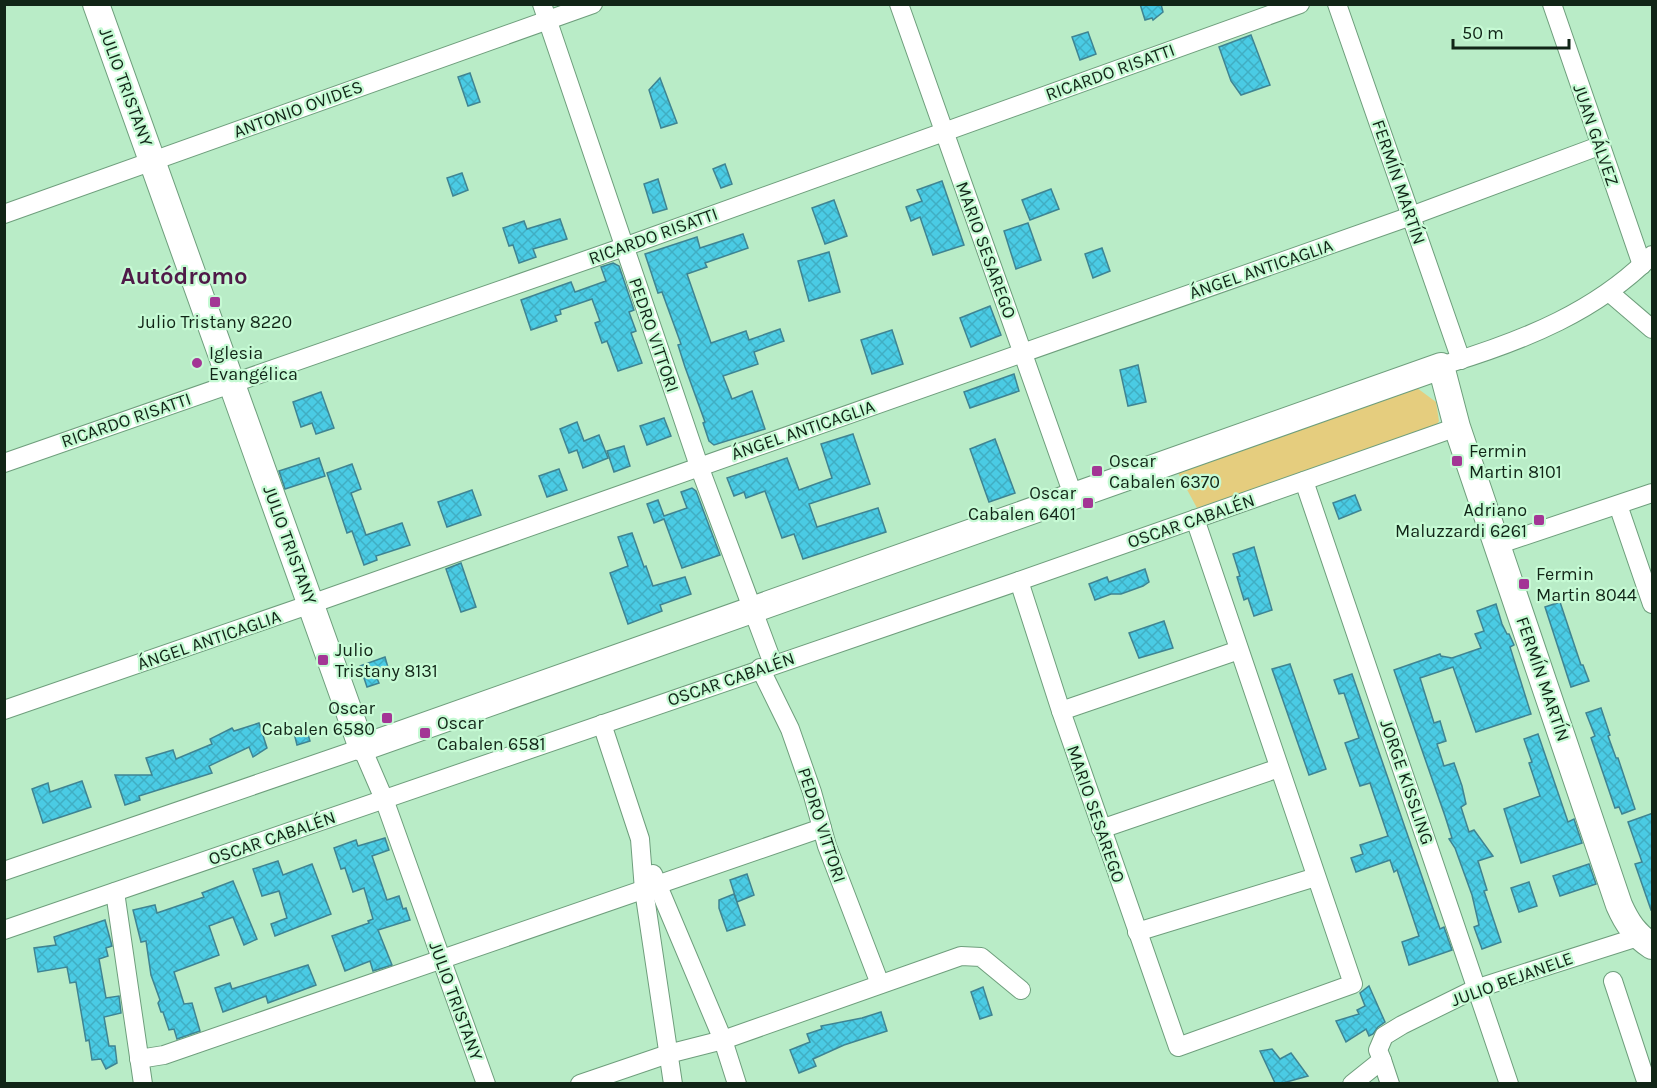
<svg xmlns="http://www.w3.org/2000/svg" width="1657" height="1088" font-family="Karla,sans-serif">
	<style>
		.park { fill: #e5cd7e }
		.building { fill: url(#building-cross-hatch); stroke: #3f8492; stroke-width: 1.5 }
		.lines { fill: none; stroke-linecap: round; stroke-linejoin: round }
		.street-casing { stroke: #6e9e7c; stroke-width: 20 }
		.secondary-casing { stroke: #6e9e7c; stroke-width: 28 }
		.street { stroke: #fff; stroke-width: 18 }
		.secondary { stroke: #fff; stroke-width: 26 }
		.poi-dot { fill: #a33695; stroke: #c6fad4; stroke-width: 2 }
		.labels { text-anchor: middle; stroke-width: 4.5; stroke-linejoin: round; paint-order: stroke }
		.street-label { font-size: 18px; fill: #112517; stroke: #c6fad4 }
		.poi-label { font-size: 18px; fill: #112517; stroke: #c6fad4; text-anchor: start }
		.district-label { font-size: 24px; font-weight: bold; fill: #4f1a48; stroke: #c6fad4 }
	</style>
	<defs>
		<pattern id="building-cross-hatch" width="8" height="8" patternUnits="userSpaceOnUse" patternTransform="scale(1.5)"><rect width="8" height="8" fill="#4acbe4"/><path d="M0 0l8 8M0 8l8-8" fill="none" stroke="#40aec3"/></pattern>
	</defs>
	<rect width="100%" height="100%" fill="#b9ecc7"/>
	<!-- park -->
	<polygon class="park" points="1417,388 1436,402 1439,421 1434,429 1197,508 1177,471"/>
	<!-- building -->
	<g class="building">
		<polygon points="1140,4 1161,4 1163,12 1153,20 1152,18 1145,20"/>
		<polygon points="1088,32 1096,54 1080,60 1072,37"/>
		<polygon points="1251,35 1270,85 1241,95 1231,81 1219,47"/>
		<polygon points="470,73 480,102 468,106 458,77"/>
		<polygon points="660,78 677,123 661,128 649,90"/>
		<polygon points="725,164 732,184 721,188 713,169"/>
		<polygon points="462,173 468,190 453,196 447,178"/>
		<polygon points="658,179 667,209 653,213 644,184"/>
		<polygon points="942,181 964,245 933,255 920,217 911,221 906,207 922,201 917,190"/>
		<polygon points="1051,189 1059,209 1030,220 1022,200"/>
		<polygon points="834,200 847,236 825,244 812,208"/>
		<polygon points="560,219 567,239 533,249 536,257 519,263 513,245 509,246 503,228 524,221 527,229"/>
		<polygon points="1028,223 1041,260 1016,269 1004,231"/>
		<polygon points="743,234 748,248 705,263 707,267 687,274 711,343 746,331 749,340 780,329 784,341 754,352 758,364 723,376 732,399 752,391 765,429 714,445 709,441 703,423 705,422 685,367 678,345 681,344 662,292 658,293 645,254 697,237 700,248"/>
		<polygon points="1102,248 1110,271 1093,278 1085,254"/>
		<polygon points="829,252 840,292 809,301 798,261"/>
		<polygon points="613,263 619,266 634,310 629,312 636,331 631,333 642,363 618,371 607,341 602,343 595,323 600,321 592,299 560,310 561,314 555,316 557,321 531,330 521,300 571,282 575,292 606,281 601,267"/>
		<polygon points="990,306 1001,335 971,347 960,318"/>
		<polygon points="892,330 903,364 872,374 861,340"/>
		<polygon points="1138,365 1146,402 1128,406 1120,370"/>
		<polygon points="1014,374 1019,391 970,408 964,392"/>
		<polygon points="321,392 334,428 316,434 312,423 301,427 293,402"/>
		<polygon points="664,418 671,436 647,445 640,426"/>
		<polygon points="577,422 584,441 599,435 608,458 583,468 577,450 569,453 560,429"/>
		<polygon points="853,434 870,484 809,504 817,527 878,508 886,532 803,559 794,534 782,538 765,491 746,498 744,492 734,496 727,478 787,458 799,490 832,478 821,444"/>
		<polygon points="995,439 1015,493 989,502 970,449"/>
		<polygon points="624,446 630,466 614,472 607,451"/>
		<polygon points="319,458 325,476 285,489 279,471"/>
		<polygon points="352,464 361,489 351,493 366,535 402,523 410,545 376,556 377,560 364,565 352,531 347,533 327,473"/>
		<polygon points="559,469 567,490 547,497 539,476"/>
		<polygon points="692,488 696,491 720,555 682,568 664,519 654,523 647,504 658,500 664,516 687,508 681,492"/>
		<polygon points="472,490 481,515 447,527 438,502"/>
		<polygon points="1355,495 1361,510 1339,519 1333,503"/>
		<polygon points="632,533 644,567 646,566 653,586 685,577 691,594 660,605 662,611 628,624 610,573 628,566 618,537"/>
		<polygon points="1254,547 1272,610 1254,616 1248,598 1244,600 1237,577 1240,576 1233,554"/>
		<polygon points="461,563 476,607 461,612 446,569"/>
		<polygon points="1145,569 1149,582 1143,586 1121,594 1111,594 1095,600 1089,584 1107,577 1109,582"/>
		<polygon points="1560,602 1581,665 1583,665 1589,681 1571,687 1545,607"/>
		<polygon points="1496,604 1502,624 1507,634 1509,634 1514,645 1510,647 1531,714 1476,732 1453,667 1420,678 1434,723 1440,721 1446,741 1437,744 1444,766 1454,763 1462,786 1466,804 1461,807 1469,832 1474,830 1493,856 1478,861 1487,890 1484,891 1501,942 1482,949 1474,927 1479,925 1472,895 1455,848 1449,839 1452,838 1445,816 1394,670 1440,654 1441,656 1452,658 1481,648 1475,634 1484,631 1477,611"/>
		<polygon points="1164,621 1173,648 1139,658 1129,633"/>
		<polygon points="385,657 389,671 376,676 379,683 367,687 360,666"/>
		<polygon points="1290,664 1326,769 1309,775 1272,669"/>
		<polygon points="1352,674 1440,929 1444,927 1452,950 1409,965 1402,942 1419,936 1397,870 1394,872 1390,860 1356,872 1351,858 1363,854 1360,845 1388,836 1370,783 1360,786 1345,743 1359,738 1344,693 1339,694 1334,680"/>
		<polygon points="1601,708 1610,735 1608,736 1616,758 1618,758 1635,809 1622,814 1619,807 1615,808 1591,738 1595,736 1586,713"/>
		<polygon points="259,723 267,748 253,757 249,747 209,766 212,773 139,796 140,800 125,805 115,775 152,775 146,758 173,750 176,759 212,744 210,739 232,728 234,731"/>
		<polygon points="305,725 310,741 297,745 293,729"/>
		<polygon points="1538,734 1568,822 1574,819 1582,843 1521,863 1504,809 1540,796 1529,763 1532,762 1524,739"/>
		<polygon points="82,781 91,807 43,823 32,789 48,783 50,792"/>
		<polygon points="1653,813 1653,909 1651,910 1635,864 1642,862 1628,822"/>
		<polygon points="385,838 389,850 372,856 387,900 399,896 403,909 406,908 410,920 378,930 392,965 373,971 370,961 345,971 332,936 369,923 368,921 373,919 364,888 353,892 345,868 341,869 334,848 356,840 358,846"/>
		<polygon points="278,861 283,875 312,864 331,914 275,936 271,924 287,918 279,891 262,896 253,869"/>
		<polygon points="1589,864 1596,884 1560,896 1553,876"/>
		<polygon points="747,874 754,895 737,902 730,880"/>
		<polygon points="233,881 257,939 244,945 233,917 209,926 219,955 174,972 184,1004 192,1003 200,1031 177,1039 174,1029 169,1030 163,1012 161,1012 158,1003 160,1000 151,975 146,941 141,942 133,910 155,905 157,913 204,897 202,893"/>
		<polygon points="1529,882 1537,906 1519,912 1511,888"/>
		<polygon points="734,894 745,925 727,931 719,908 719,900"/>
		<polygon points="105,920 112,946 106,948 108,956 99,959 106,998 119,996 121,1013 104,1017 109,1046 115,1046 117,1063 106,1069 101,1059 92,1060 89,1040 86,1041 76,982 70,983 67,967 38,972 34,948 56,945 54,937"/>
		<polygon points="308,965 316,985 268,1003 266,996 223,1012 215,988 230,983 232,989"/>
		<polygon points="1369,986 1385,1022 1378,1027 1373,1034 1369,1036 1366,1029 1346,1042 1336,1021 1359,1014 1357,1010 1365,1006 1360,993"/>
		<polygon points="983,987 992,1015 980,1019 971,992"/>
		<polygon points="881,1012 887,1031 844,1045 813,1059 816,1066 799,1073 790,1050 810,1042 807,1034 822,1029 821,1026 862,1018"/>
		<polygon points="1272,1049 1280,1059 1291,1053 1308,1076 1283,1083 1275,1083 1260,1051"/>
	</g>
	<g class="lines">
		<defs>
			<g id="street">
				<polyline points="542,4 699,466 773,664"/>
				<polyline points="899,4 1073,495"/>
				<polyline points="1337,4 1461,360"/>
				<polyline points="1552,4 1642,265"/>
				<polyline points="4,214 593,4"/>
				<polyline points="1610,293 1652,329"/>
				<path d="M1450,363C1525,340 1597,311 1652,255"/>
				<polyline points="4,463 624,247 1300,4"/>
				<polyline points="1304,481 1509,1084"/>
				<polyline points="1618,505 1652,604"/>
				<polyline points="1497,545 1652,493"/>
				<polyline points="1019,581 1061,711 1178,1047 1353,984 1195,519"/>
				<polyline points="760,668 790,729 812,792 827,846 880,984"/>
				<polyline points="4,710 311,604 1411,216 1599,146"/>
				<polyline points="1061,711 1239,650"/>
				<polyline points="602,724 640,839 644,890 673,1084"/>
				<polyline points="1101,829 1279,768"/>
				<polyline points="4,871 362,748 384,799 486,1084"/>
				<polyline points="653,874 723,1040 737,1084"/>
				<polyline points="115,892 143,1084"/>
				<polyline points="4,930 1019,581 1457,427"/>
				<polyline points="1137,932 1316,877"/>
				<polyline points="1613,981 1647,1084"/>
				<polyline points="139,1059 164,1055 822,828"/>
				<polyline points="1382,1060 1390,1084"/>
				<polyline points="580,1084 668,1054 723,1040 961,956 981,957 1021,990"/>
				<polyline points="1352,1084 1382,1060 1378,1050 1384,1036 1402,1025 1475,989 1638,937"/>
			</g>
			<path id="secondary" d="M96,4L362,748L1441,366L1457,427L1619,905C1627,923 1635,935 1652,946"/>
		</defs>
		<!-- street casing -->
		<use href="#street" class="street-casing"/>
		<!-- secondary casing -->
		<use href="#secondary" class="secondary-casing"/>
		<!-- street -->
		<use href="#street" class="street"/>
		<!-- secondary -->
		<use href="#secondary" class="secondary"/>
	</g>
	<!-- markers -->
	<g class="poi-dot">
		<rect x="209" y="296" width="12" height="12" rx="3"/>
		<circle cx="197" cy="363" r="6"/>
		<rect x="1451" y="455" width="12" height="12" rx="3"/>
		<rect x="1091" y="465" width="12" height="12" rx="3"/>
		<rect x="1082" y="497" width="12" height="12" rx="3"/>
		<rect x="1533" y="514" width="12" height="12" rx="3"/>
		<rect x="1518" y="578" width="12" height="12" rx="3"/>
		<rect x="317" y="654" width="12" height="12" rx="3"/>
		<rect x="381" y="712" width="12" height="12" rx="3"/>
		<rect x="419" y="727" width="12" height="12" rx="3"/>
	</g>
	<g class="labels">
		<!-- street labels -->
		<g class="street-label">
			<text transform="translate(1110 72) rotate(-20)" y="6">RICARDO RISATTI</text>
			<text transform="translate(126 87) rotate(70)" y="6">JULIO TRISTANY</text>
			<text transform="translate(298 109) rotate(-20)" y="6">ANTONIO OVIDES</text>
			<text transform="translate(1596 135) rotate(71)" y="6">JUAN GÁLVEZ</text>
			<text transform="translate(1399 182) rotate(71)" y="6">FERMÍN MARTÍN</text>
			<text transform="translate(653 236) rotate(-20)" y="6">RICARDO RISATTI</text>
			<text transform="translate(986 250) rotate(70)" y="6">MARIO SESAREGO</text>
			<text transform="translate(1261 269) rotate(-19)" y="6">ÁNGEL ANTICAGLIA</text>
			<text transform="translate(654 335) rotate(71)" y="6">PEDRO VITTORI</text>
			<text transform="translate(126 420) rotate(-19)" y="6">RICARDO RISATTI</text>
			<text transform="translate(803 430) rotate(-19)" y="6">ÁNGEL ANTICAGLIA</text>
			<text transform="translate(1191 521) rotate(-19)" y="6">OSCAR CABALÉN</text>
			<text transform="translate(290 545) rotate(70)" y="6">JULIO TRISTANY</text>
			<text transform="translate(209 640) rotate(-19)" y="6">ÁNGEL ANTICAGLIA</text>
			<text transform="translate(731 679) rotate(-19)" y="6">OSCAR CABALÉN</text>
			<text transform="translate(1543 679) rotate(71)" y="6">FERMÍN MARTÍN</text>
			<text transform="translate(1407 782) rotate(71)" y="6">JORGE KISSLING</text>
			<text transform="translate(1096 814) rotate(71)" y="6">MARIO SESAREGO</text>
			<text transform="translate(822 825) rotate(72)" y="6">PEDRO VITTORI</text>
			<text transform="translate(272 838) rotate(-19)" y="6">OSCAR CABALÉN</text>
			<text transform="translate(1512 979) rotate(-20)" y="6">JULIO BEJANELE</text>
			<text transform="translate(456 1001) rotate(70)" y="6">JULIO TRISTANY</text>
		</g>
		<!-- poi labels -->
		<g class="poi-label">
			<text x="215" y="328" text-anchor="middle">Julio Tristany 8220</text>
			<text x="209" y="359">Iglesia<tspan x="209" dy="21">Evangélica</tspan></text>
			<text x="1469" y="457">Fermin<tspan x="1469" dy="21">Martin 8101</tspan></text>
			<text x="1109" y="467">Oscar<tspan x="1109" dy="21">Cabalen 6370</tspan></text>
			<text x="1076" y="499" text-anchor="end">Oscar<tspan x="1076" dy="21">Cabalen 6401</tspan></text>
			<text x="1527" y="516" text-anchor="end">Adriano<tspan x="1527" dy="21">Maluzzardi 6261</tspan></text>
			<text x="1536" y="580">Fermin<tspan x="1536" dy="21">Martin 8044</tspan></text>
			<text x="335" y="656">Julio<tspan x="335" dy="21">Tristany 8131</tspan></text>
			<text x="375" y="714" text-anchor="end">Oscar<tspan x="375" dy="21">Cabalen 6580</tspan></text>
			<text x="437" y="729">Oscar<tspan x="437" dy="21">Cabalen 6581</tspan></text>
		</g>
		<!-- district labels -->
		<g class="district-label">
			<text x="184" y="284">Autódromo</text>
		</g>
	</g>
	<!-- border -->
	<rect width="1657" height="1088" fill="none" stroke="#112517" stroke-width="12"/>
	<!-- scale -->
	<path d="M1453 39v9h116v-9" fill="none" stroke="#112517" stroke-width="3"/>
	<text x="1462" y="39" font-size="18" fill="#112517" stroke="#c6fad4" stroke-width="4.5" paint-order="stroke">50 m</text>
</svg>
